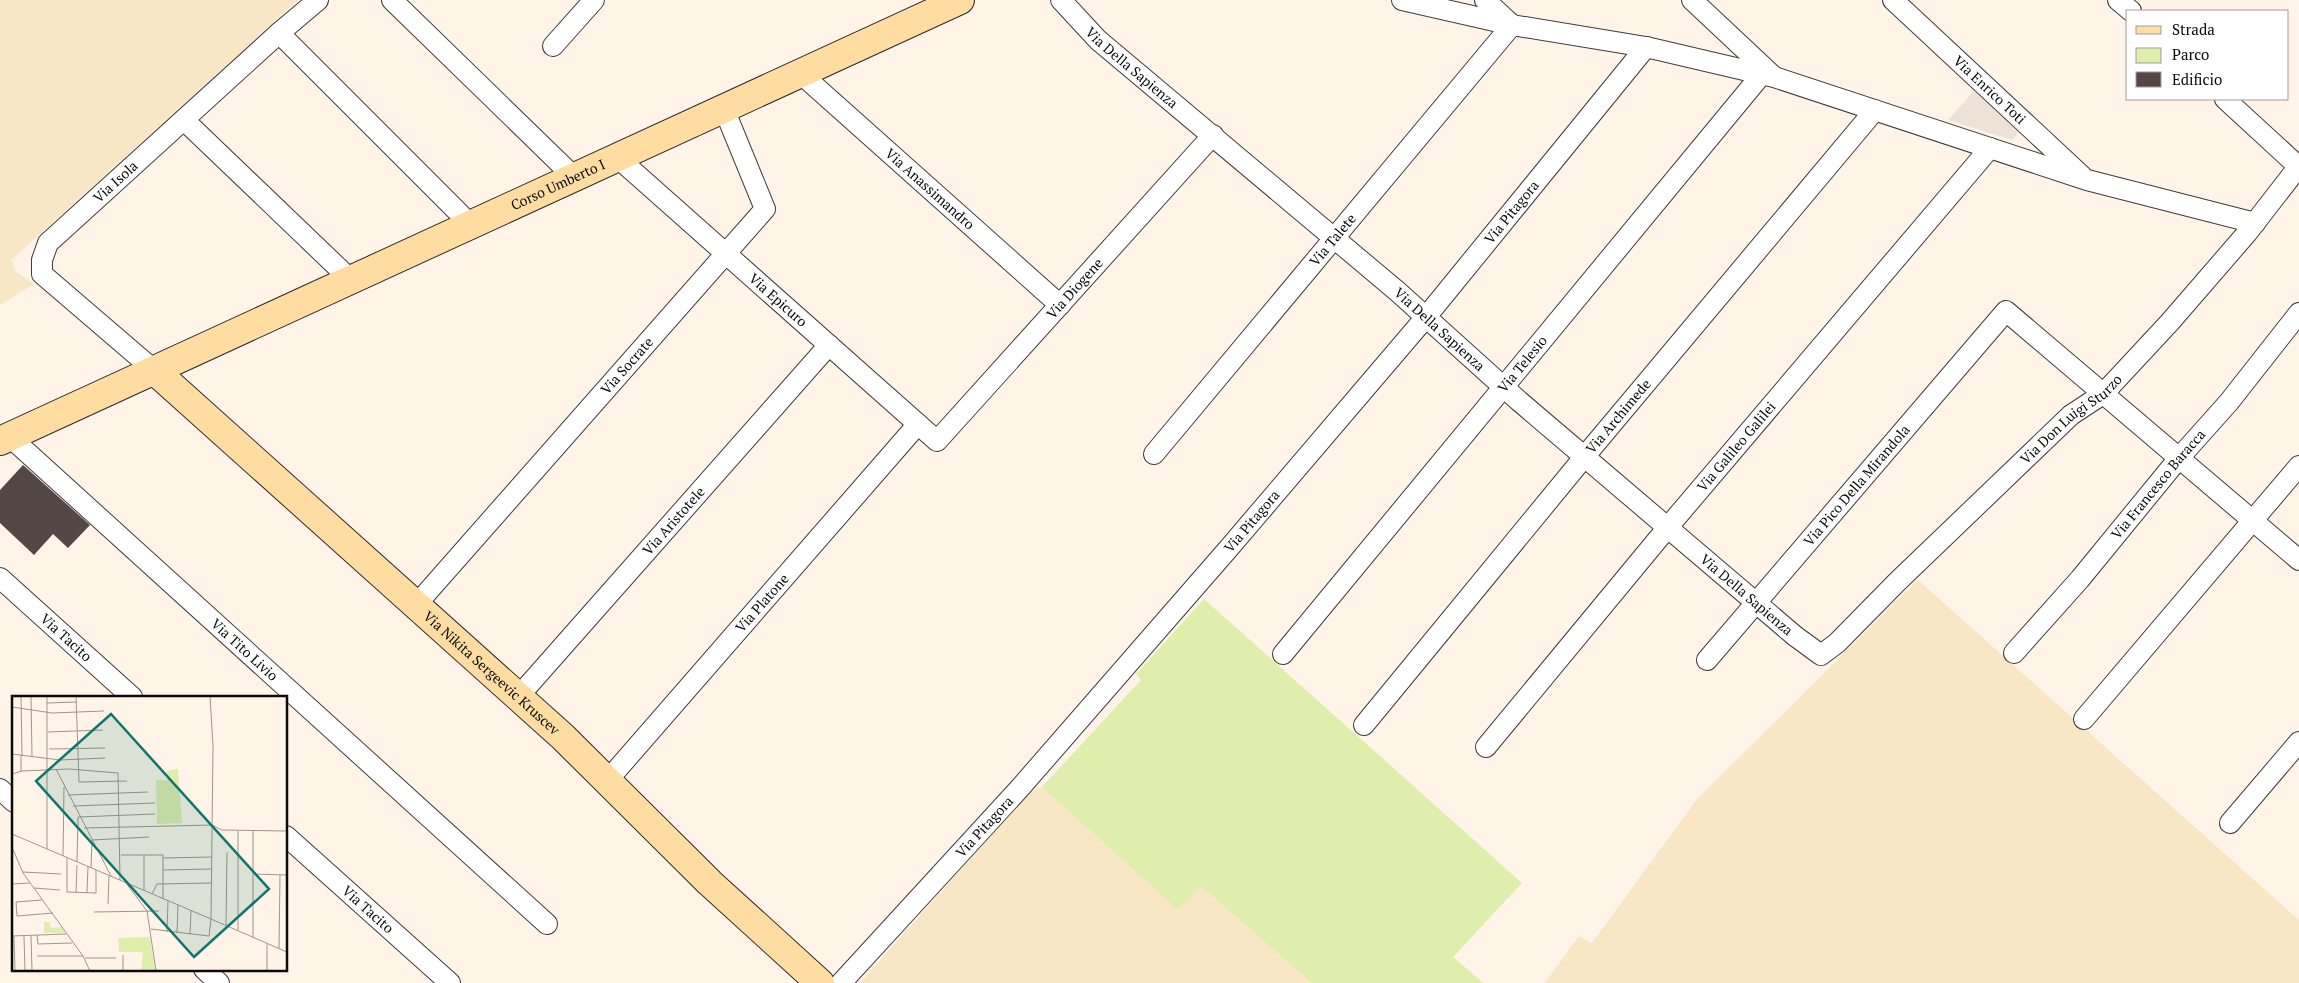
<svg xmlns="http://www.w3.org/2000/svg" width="2299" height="983" font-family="'PT Serif',serif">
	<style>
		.farmland { fill: #f8e6c5 }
		.green { fill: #dfedad }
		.plaza { fill: #eee2d7 }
		.building { fill: #544745 }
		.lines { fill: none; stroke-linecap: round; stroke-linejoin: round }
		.street-casing { stroke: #3d3d3d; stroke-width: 22 }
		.secondary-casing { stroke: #2c2c2c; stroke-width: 30 }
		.street { stroke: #fff; stroke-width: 20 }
		.secondary { stroke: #ffdca2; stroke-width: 28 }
		.labels { text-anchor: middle; stroke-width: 5; stroke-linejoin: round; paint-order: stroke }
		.street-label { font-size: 14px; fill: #0a0a0a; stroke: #fff }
		.inset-road { fill: none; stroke: #9d968f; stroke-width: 1 }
		.view { fill: #0f766e; fill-opacity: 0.15; stroke: #0f766e; stroke-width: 2.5 }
		.inset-edge { fill: none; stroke: #0a0a0a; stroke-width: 2.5 }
	</style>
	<rect width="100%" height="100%" fill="#fff4e7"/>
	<!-- farmland -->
	<g class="farmland">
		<polygon points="0,0 298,0 11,260 16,272 34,284 0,305"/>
		<polygon points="1918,580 2299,920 2299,983 1545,983 1579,936 1592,943 1697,799"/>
		<polygon points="1042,787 1178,910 1201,886 1312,983 860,983 1029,792"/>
	</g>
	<!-- green -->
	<polygon class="green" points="1204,599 1522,883 1453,957 1483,983 1312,983 1201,886 1178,910 1042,787 1141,680 1136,674"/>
	<!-- plaza -->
	<polygon class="plaza" points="1974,91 2020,131 2012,140 1948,120"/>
	<!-- building -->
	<polygon class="building" points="23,465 90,525 68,548 53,534 34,555 0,523 0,490"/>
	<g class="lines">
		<defs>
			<g id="street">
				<polyline points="392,0 575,178"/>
				<path id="s1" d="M1061,0L1098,40L1397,291L1519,401L1795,636L1821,655L1837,643L1897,582L2071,415L2103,394L2170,322L2247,233L2299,166"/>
				<polyline points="1402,0 1512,25 1646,47 1774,77 2087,180 2255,223"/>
				<polyline points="1692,0 1772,75"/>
				<path id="s2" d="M1893,0L2082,176"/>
				<polyline points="2118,0 2131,11"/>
				<polyline points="279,33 472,226"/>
				<polyline points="553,46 594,0"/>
				<path id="s3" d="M800,73L1060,305"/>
				<polyline points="2225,99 2299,167"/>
				<polyline points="185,121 352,281"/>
				<path id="s4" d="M618,158L937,441L1213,135"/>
				<path id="s5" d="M155,371L42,274V260L48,243L279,33L318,0"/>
				<path id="s6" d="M9,436L547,924"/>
				<path id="s7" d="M1154,454L1512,25L1485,0"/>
				<path id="s8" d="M0,578L132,697"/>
				<path id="s9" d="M416,605L765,209L724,109"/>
				<path id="s10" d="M2014,653L2080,579L2179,458L2229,402L2299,313"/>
				<path id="s11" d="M1283,654L1762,74"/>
				<path id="s12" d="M1707,660L2006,311L2299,560"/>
				<path id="s13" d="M518,697L829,345"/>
				<polyline points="2084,719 2299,466"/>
				<path id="s14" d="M1364,725L1585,456L1875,110"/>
				<path id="s15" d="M1486,747L1668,527L1990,148"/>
				<path id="s16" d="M607,781L918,424"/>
				<polyline points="0,789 14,802"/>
				<polyline points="2230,823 2299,742"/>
				<path id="s17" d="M286,836L450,983"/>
				<polyline points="204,969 219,983"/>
				<path id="s18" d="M841,983L1019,789L1229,548L1426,317L1646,47"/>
			</g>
			<g id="secondary">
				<path id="s19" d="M155,371L563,737L710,883L820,983"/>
				<path id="s20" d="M0,441L960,0"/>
			</g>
		</defs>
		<!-- street casing -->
		<use href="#street" class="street-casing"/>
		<!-- secondary casing -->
		<use href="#secondary" class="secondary-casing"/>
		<!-- street -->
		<use href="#street" class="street"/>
		<!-- secondary -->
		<use href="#secondary" class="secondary"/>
	</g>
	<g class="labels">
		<!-- street labels -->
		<g class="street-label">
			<text dy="5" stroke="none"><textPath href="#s1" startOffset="98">Via Della Sapienza</textPath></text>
			<text dy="5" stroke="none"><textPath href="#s2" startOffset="132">Via Enrico Toti</textPath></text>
			<text dy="5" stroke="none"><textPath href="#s5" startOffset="272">Via Isola</textPath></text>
			<text dy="5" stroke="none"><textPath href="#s20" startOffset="614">Corso Umberto I</textPath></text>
			<text dy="5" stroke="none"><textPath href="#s3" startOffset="174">Via Anassimandro</textPath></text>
			<text dy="5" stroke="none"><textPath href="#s18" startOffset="1022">Via Pitagora</textPath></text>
			<text dy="5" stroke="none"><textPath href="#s7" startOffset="279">Via Talete</textPath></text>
			<text dy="5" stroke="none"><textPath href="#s4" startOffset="632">Via Diogene</textPath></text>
			<text dy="5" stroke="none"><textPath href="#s4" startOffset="214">Via Epicuro</textPath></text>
			<text dy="5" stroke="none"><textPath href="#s1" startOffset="502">Via Della Sapienza</textPath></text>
			<text dy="5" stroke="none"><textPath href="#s11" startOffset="376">Via Telesio</textPath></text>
			<text dy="5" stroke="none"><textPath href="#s9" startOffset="319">Via Socrate</textPath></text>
			<text dy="5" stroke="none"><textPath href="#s14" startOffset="400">Via Archimede</textPath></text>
			<text dy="5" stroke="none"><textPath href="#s1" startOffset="1348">Via Don Luigi Sturzo</textPath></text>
			<text dy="5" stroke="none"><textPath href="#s15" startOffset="391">Via Galileo Galilei</textPath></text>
			<text dy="5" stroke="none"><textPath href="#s10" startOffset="222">Via Francesco Baracca</textPath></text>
			<text dy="5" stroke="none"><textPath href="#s12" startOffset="230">Via Pico Della Mirandola</textPath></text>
			<text dy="5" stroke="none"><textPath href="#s13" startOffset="235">Via Aristotele</textPath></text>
			<text dy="5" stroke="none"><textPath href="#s18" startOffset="618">Via Pitagora</textPath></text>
			<text dy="5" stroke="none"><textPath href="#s1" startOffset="908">Via Della Sapienza</textPath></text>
			<text dy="5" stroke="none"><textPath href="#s16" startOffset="236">Via Platone</textPath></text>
			<text dy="5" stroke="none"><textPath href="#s8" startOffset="89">Via Tacito</textPath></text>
			<text dy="5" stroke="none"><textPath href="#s6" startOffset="318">Via Tito Livio</textPath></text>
			<text dy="5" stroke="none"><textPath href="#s19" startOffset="452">Via Nikita Sergeevic Kruscev</textPath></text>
			<text dy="5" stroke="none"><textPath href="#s18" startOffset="212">Via Pitagora</textPath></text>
			<text dy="5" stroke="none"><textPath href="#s17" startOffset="110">Via Tacito</textPath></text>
		</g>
	</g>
	<!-- overview -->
	<g transform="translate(12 696)">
		<rect width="275" height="275" fill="#fff4e7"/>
		<path d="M166,73L170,127L145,128L144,84H155V75ZM32,226H38L39,232L50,231L53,237H32ZM138,241L143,275H129L131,256H107L106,242Z" fill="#dfedad"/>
		<path class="inset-road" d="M9,0L10,60M19,0L20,60M64,0L67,86L115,85M198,0L201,50L199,223L275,256M35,7L65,6M0,11L40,17L92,15M36,36L91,34M37,53L93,52M0,58L48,64L93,62M9,59V75M44,73L99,180M0,78L10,75L57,73L106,77L108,184M56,99L136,96M61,110L143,107M66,121L143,118M72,132L200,129L210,134L275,135M226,135V234M0,138L199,223L197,240L139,233M0,151L11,177L71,260L78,275M35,153V0M109,159H151V203M132,159V195M51,160L52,91M55,162V196L84,197V174M151,162L200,161M65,166L66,121M79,172L80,144L137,141M151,174L199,173M11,176L49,178M242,178L275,179M114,187L135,215L144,275M0,188L18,187M22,192L48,194M64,197L65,169M75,197L76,170M140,198L145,188L199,187M30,204L4,206L5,220L41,217M96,208L97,180M82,216L147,215M214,229L215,156M155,236L156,205M165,237L166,209M178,238L179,215M25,239L26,248L60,247M0,240L54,238M2,240L3,275M12,240L13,275M19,240L20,275M241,242V135M267,252L268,179M25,260H71M73,262H104M111,275V259M255,275V248"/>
		<path class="view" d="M99,18L257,193L182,261L24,85Z"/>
		<rect width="275" height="275" class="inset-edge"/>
	</g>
	<!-- legend -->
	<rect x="2126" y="10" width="162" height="90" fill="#ffffff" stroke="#9d9d9d"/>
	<rect x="2136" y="26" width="25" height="8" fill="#ffdca2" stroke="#9d9d9d"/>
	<text x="2172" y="35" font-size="15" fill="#0a0a0a">Strada</text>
	<rect x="2136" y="48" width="25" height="15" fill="#dfedad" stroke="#9d9d9d"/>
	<text x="2172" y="60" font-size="15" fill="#0a0a0a">Parco</text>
	<rect x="2136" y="72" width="25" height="15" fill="#544745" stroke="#9d9d9d"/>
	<text x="2172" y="85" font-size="15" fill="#0a0a0a">Edificio</text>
</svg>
